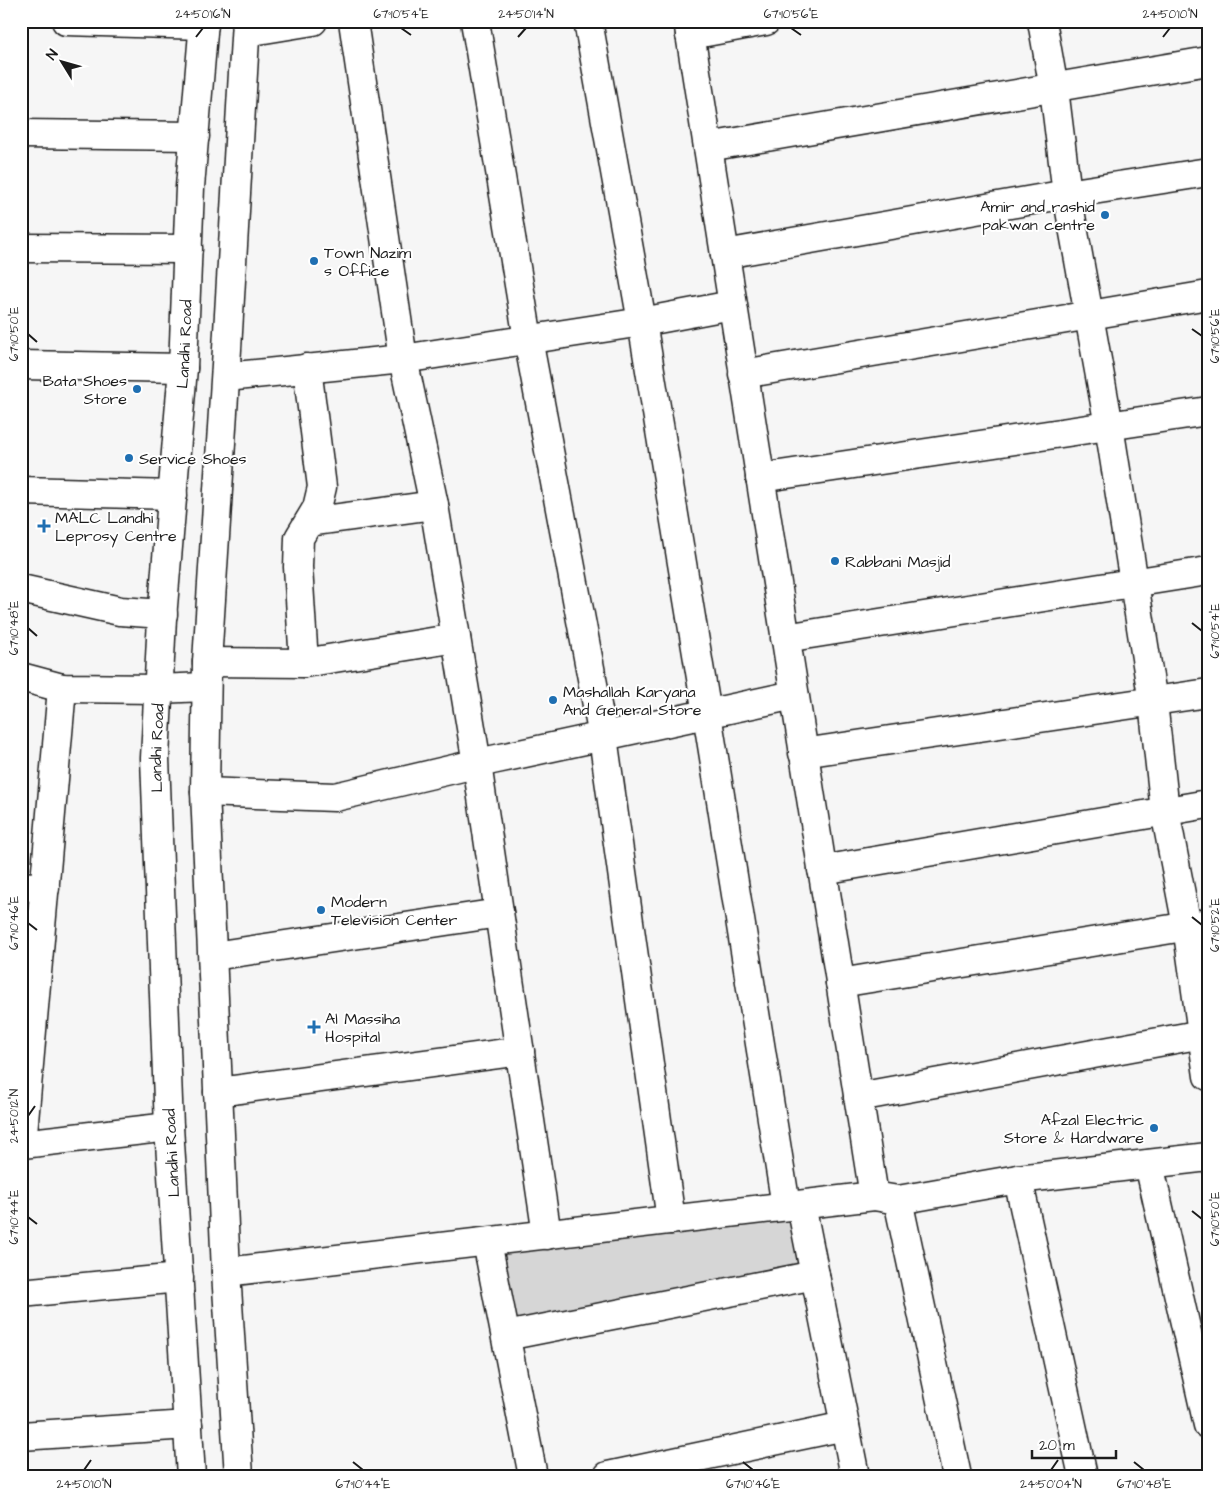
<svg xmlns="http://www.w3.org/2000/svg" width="1229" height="1497" font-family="'Architects Daughter',sans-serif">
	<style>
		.park { fill: #d6d6d6; stroke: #797979 }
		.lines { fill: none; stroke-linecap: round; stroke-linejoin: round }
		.minor-casing { stroke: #1c1c1c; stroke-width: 31 }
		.tertiary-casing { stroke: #1c1c1c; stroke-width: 31 }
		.primary-casing { stroke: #1c1c1c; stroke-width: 31 }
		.minor { stroke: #fff; stroke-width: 28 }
		.tertiary { stroke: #fff; stroke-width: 28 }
		.primary { stroke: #fff; stroke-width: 28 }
		.ticks { fill: none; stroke: #1c1c1c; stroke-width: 2 }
		.poi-dot { fill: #1f6fb2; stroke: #fff; stroke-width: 2 }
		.labels { text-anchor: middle; stroke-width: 4; stroke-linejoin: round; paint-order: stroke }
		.poi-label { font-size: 16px; fill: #1c1c1c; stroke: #fff; text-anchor: start }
		.street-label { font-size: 16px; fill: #1c1c1c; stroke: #fff }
		.neatline { fill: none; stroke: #1c1c1c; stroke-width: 2 }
		.ticks-label { font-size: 12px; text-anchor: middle; fill: #1c1c1c }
	</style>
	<rect width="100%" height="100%" fill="#f6f6f6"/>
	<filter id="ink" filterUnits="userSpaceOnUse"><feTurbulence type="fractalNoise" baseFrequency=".02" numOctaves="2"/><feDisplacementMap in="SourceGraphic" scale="10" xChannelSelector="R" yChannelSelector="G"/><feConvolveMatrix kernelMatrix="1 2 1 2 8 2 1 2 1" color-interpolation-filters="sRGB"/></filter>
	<g filter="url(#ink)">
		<!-- park -->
		<polygon class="park" points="801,1205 815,1275 506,1336 487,1242"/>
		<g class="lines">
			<defs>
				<g id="minor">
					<polyline points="66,21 204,25"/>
					<polyline points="353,21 403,359 434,505 477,764 547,1235"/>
					<polyline points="475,21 528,339 603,737 671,1220"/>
					<polyline points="588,21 642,322 707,714 786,1206"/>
					<polyline points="688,21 874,1196"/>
					<polyline points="1042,21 1054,89 1067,194 1109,426 1153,702 1165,811 1187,926 1208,1076"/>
					<polyline points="246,32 313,21"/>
					<polyline points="690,35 766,21"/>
					<polyline points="21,134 195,136"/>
					<polyline points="708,147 1208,61"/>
					<polyline points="21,248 188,249"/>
					<polyline points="725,254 1067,194 1208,172"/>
					<polyline points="21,365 183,368"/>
					<polyline points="743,374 1208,295"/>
					<polyline points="226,377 403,359 642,322 732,305"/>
					<polyline points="760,478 1208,411"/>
					<polyline points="21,491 173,495"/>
					<polyline points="309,522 434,505"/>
					<polyline points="21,589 120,611 163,614"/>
					<polyline points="785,638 1208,571"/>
					<polyline points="207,662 304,663 456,638"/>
					<polyline points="304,663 298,567 299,538 317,508 322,487 307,368"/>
					<polyline points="21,677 62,688 158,689 205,687"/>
					<polyline points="62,688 22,1144 169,1127"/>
					<polyline points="803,753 1208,693"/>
					<polyline points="205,792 335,797 492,760 794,695"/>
					<polyline points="822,870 1208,804"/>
					<polyline points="21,886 45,888"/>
					<polyline points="213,956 499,913"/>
					<polyline points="840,983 1208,923"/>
					<polyline points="218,1092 520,1051"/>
					<polyline points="858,1097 1208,1033"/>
					<polyline points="1149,1164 1208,1425"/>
					<polyline points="1018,1179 1083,1476"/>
					<polyline points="898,1200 957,1476"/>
					<polyline points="487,1242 533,1476"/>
					<polyline points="21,1293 179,1278"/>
					<polyline points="506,1336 815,1275"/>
					<polyline points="21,1436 188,1425"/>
					<polyline points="608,1476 845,1426"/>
				</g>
				<g id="tertiary">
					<polyline points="801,1205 855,1476"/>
					<polyline points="226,1272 874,1196 898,1200 1018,1179 1208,1157"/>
				</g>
				<g id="primary">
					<path id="s1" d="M191,1476L169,1127L155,758L162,618L183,368L190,187L204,21"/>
					<polyline points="239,1476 226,1272 205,792 207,662 227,349 246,21"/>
				</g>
			</defs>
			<!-- minor casing -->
			<use href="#minor" class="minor-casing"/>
			<!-- tertiary casing -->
			<use href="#tertiary" class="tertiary-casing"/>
			<!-- primary casing -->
			<use href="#primary" class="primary-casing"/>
			<!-- minor -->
			<use href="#minor" class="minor"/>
			<!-- tertiary -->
			<use href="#tertiary" class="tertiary"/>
			<!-- primary -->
			<use href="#primary" class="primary"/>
		</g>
	</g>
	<!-- ticks -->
	<path class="ticks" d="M401,28L411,35M791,28L801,35M196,37L203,28M518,37L526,28M1163,37L1170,28M1192,329L1202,336M28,334L37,342M1192,623L1202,631M28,628L37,636M1192,917L1202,925M28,923L37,930M28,1116L35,1106M1192,1211L1202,1219M28,1217L37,1224M353,1462L363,1470M743,1462L753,1470M1134,1462L1144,1470M84,1470L91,1460M1051,1470L1058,1460"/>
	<!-- markers -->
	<g class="poi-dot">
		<circle cx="1105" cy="215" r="5"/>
		<circle cx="314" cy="261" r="5"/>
		<circle cx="137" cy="389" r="5"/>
		<circle cx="129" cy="458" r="5"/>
		<path d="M41.5 518.5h5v5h5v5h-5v5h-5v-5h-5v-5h5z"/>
		<circle cx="835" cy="561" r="5"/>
		<circle cx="553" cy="700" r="5"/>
		<circle cx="321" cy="910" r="5"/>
		<path d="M311.5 1019.5h5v5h5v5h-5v5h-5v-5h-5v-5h5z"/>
		<circle cx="1154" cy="1128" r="5"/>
	</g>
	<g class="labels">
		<!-- poi labels -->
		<g class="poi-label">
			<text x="1095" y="212" text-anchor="end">Amir and rashid<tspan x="1095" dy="18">pakwan centre</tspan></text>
			<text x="324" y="258">Town Nazim<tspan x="324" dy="18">s Office</tspan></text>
			<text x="127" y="386" text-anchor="end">Bata Shoes<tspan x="127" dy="18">Store</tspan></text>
			<text x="139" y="464">Service Shoes</text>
			<text x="55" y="523">MALC Landhi<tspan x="55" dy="18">Leprosy Centre</tspan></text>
			<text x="845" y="567">Rabbani Masjid</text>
			<text x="563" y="697">Mashallah Karyana<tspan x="563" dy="18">And General Store</tspan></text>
			<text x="331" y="907">Modern<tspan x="331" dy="18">Television Center</tspan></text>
			<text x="325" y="1024">Al Massiha<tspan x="325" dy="18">Hospital</tspan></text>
			<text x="1144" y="1125" text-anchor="end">Afzal Electric<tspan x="1144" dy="18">Store &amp; Hardware</tspan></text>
		</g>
		<!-- street labels -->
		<g class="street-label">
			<text dy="6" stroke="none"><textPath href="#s1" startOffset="1134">Landhi Road</textPath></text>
			<text dy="6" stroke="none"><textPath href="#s1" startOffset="729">Landhi Road</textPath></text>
			<text transform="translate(171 1153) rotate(-93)" y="6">Landhi Road</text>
		</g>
	</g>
	<!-- margin -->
	<rect width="1229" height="1497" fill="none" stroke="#fff" stroke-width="55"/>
	<!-- north arrow -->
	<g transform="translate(62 62) rotate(307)" stroke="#ffffff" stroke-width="4" paint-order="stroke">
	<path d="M0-4L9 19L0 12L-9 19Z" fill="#1c1c1c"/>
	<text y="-8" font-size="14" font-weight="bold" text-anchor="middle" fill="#1c1c1c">N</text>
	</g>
	<!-- scale -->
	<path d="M1032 1450v8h84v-8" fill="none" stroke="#1c1c1c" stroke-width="2.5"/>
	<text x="1039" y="1450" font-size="15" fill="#1c1c1c" stroke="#ffffff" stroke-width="4" paint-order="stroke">20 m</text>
	<rect x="28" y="28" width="1174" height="1442" class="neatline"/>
	<g class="ticks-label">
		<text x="203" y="18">24°50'16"N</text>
		<text x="401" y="18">67°10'54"E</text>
		<text x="526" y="18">24°50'14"N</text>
		<text x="791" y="18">67°10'56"E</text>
		<text x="1170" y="18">24°50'10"N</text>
		<text transform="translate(14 334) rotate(-90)" y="4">67°10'50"E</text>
		<text transform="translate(1215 336) rotate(-90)" y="4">67°10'56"E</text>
		<text transform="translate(14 628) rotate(-90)" y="4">67°10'48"E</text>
		<text transform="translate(1215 631) rotate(-90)" y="4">67°10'54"E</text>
		<text transform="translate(14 923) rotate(-90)" y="4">67°10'46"E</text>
		<text transform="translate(1215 925) rotate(-90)" y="4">67°10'52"E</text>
		<text transform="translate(14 1116) rotate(-90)" y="4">24°50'12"N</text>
		<text transform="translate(14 1217) rotate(-90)" y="4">67°10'44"E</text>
		<text transform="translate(1215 1219) rotate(-90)" y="4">67°10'50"E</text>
		<text x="84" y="1488">24°50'10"N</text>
		<text x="363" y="1488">67°10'44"E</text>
		<text x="753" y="1488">67°10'46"E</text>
		<text x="1051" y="1488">24°50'04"N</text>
		<text x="1144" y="1488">67°10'48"E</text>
	</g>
</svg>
